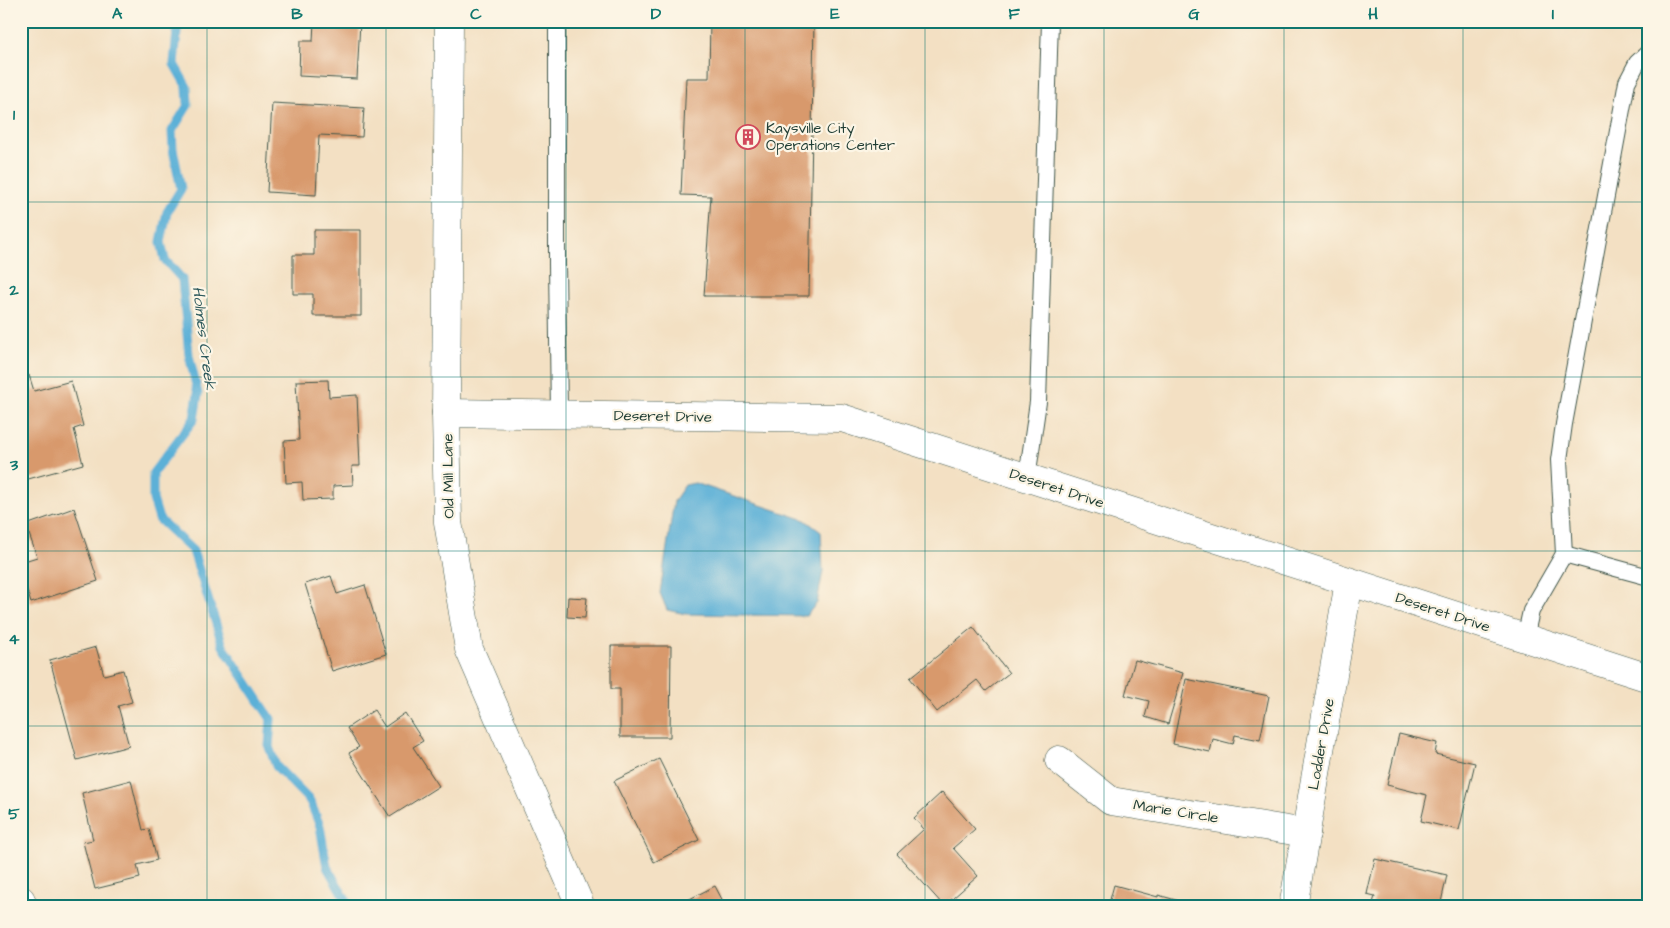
<svg xmlns="http://www.w3.org/2000/svg" width="1670" height="928" font-family="'Architects Daughter',sans-serif">
	<style>
		.water { fill: #5bb0d7; stroke: #3d7686 }
		.lines { fill: none; stroke-linecap: round; stroke-linejoin: round }
		.stream { stroke: #5bb0d7; stroke-width: 9 }
		.building { fill: #d8996c }
		.lane-casing { stroke: #3f5549; stroke-width: 18 }
		.street-casing { stroke: #3f5549; stroke-width: 29 }
		.secondary-casing { stroke: #3f5549; stroke-width: 29 }
		.lane { stroke: #fff; stroke-width: 16 }
		.street { stroke: #fff; stroke-width: 28 }
		.secondary { stroke: #fff; stroke-width: 28 }
		.grid { fill: none; stroke: #0f766e; stroke-width: 1; stroke-opacity: 0.55 }
		.labels { text-anchor: middle; stroke-width: 4.5; stroke-linejoin: round; paint-order: stroke }
		.poi-label { font-size: 15px; fill: #1f3d34; stroke: #fcf5e5; text-anchor: start }
		.street-label { font-size: 15px; fill: #1f3d34; stroke: #fcf5e5 }
		.water-label { font-size: 16px; font-style: italic; fill: #2e5a5d; stroke: #fcf5e5 }
		.neatline { fill: none; stroke: #0f766e; stroke-width: 2 }
		.grid-label { font-size: 16px; text-anchor: middle; font-weight: bold; fill: #0f766e }
	</style>
	<rect width="100%" height="100%" fill="#fcf5e5"/>
	<filter id="ink" filterUnits="userSpaceOnUse"><feTurbulence type="fractalNoise" baseFrequency=".02" numOctaves="2"/><feDisplacementMap in="SourceGraphic" scale="10" xChannelSelector="R" yChannelSelector="G"/><feConvolveMatrix kernelMatrix="1 2 1 2 8 2 1 2 1" color-interpolation-filters="sRGB"/></filter>
	<filter id="wash" filterUnits="userSpaceOnUse"><feTurbulence type="fractalNoise" baseFrequency=".0096" numOctaves="4" result="noise"/><feDisplacementMap in="SourceGraphic" scale="20" xChannelSelector="R" yChannelSelector="G"/><feGaussianBlur stdDeviation="1.12" result="paint"/><feColorMatrix in="noise" values="0 0 0 0 0 0 0 0 0 0 0 0 0 0 0 0 0 1.4 0 .05"/><feComposite in="paint" operator="in"/></filter>
	<g filter="url(#wash)">
		<rect width="100%" height="100%" fill="#f3e0c3"/>
		<!-- water -->
		<polygon class="water" points="695,483 805,520 821,532 823,571 817,603 806,616 686,614 667,610 660,593 674,501 685,485"/>
		<g class="lines">
			<!-- stream -->
			<polyline class="stream" points="178,21 174,64 187,87 188,105 172,131 173,149 181,189 167,212 161,242 165,260 182,279 189,355 198,394 194,419 153,473 153,499 159,519 193,551 223,646 271,719 269,747 276,766 310,801 320,826 327,867 350,907"/>
		</g>
		<g id="blocks">
			<!-- building -->
			<g class="building">
				<polygon points="314,21 360,21 357,79 299,76 300,41 313,41"/>
				<polygon points="710,21 814,21 809,296 704,296 711,196 681,195 686,78 709,78"/>
				<polygon points="272,103 364,108 362,137 319,135 316,195 267,192"/>
				<polygon points="314,230 361,230 361,316 313,316 313,294 293,294 293,255 314,255"/>
				<polygon points="29,375 34,391 71,381 83,426 74,429 83,464 21,481 21,450 23,450 21,442 21,377"/>
				<polygon points="328,380 329,397 357,395 360,466 352,466 353,485 333,486 333,499 303,500 302,482 286,483 284,441 299,440 296,381"/>
				<polygon points="74,508 98,581 31,603 21,572 21,562 37,557 26,525"/>
				<polygon points="331,576 337,594 365,585 386,654 332,671 305,584"/>
				<polygon points="568,597 587,598 585,618 567,617"/>
				<polygon points="973,627 1009,673 986,691 977,680 937,712 910,678"/>
				<polygon points="611,646 671,646 670,737 620,737 620,689 611,689"/>
				<polygon points="96,647 104,675 123,670 132,702 118,706 129,746 77,760 50,660"/>
				<polygon points="1135,660 1183,673 1168,724 1145,717 1149,701 1125,695"/>
				<polygon points="1186,679 1269,696 1260,740 1235,735 1233,744 1213,739 1210,752 1173,744"/>
				<polygon points="374,710 385,727 405,713 423,741 413,747 439,786 390,817 349,753 359,747 347,728"/>
				<polygon points="1399,734 1437,743 1435,754 1475,763 1459,830 1421,821 1427,795 1387,785"/>
				<polygon points="659,759 699,840 654,862 614,781"/>
				<polygon points="131,780 143,830 149,829 157,860 137,865 140,878 95,889 83,842 93,840 82,793"/>
				<polygon points="942,792 975,829 953,848 978,876 944,906 897,854 924,829 914,818"/>
				<polygon points="1375,859 1447,875 1440,907 1372,907 1375,896 1367,894"/>
				<polygon points="1114,885 1158,897 1158,895 1201,907 1108,907"/>
				<polygon points="715,886 726,907 674,907"/>
			</g>
		</g>
	</g>
	<g filter="url(#ink)">
		<use href="#blocks" fill-opacity="0" stroke="#3f5549" stroke-width="1"/>
		<g class="lines">
			<defs>
				<g id="lane">
					<polyline points="557,21 557,264 559,415"/>
					<polyline points="1027,478 1038,402 1050,21"/>
					<polyline points="1564,554 1559,460 1564,424 1627,82 1637,63 1649,52"/>
					<polyline points="1525,638 1531,611 1564,554 1649,577"/>
				</g>
				<g id="street">
					<polyline points="1059,760 1111,801 1306,833"/>
					<polyline points="21,900 23,907"/>
					<polyline points="1293,907 1349,582"/>
				</g>
				<g id="secondary">
					<polyline points="449,21 446,413 448,522 469,649 581,907"/>
					<polyline points="446,413 842,418 1649,678"/>
				</g>
			</defs>
			<!-- lane casing -->
			<use href="#lane" class="lane-casing"/>
			<!-- street casing -->
			<use href="#street" class="street-casing"/>
			<!-- secondary casing -->
			<use href="#secondary" class="secondary-casing"/>
			<!-- lane -->
			<use href="#lane" class="lane"/>
			<!-- street -->
			<use href="#street" class="street"/>
			<!-- secondary -->
			<use href="#secondary" class="secondary"/>
		</g>
	</g>
	<!-- grid -->
	<path class="grid" d="M207,21V907M386,21V907M566,21V907M745,21V907M925,21V907M1104,21V907M1284,21V907M1463,21V907M21,202H1649M21,377H1649M21,551H1649M21,726H1649"/>
	<!-- icons -->
	<defs>
		<symbol id="building-ring" viewBox="-11 -11 22 22"><circle r="9.5" fill="#fcf5e5" stroke="#d1495b" stroke-width="1.5"/><path d="M-4-6H4V6H1V3H-1V6H-4ZM-2.5-4.3h1.7v1.8h-1.7ZM.8-4.3h1.7v1.8H.8ZM-2.5-1h1.7V.8h-1.7ZM.8-1h1.7V.8H.8Z" fill="#d1495b"/></symbol>
	</defs>
	<g fill-rule="evenodd">
		<use href="#building-ring" x="734" y="123" width="28" height="28"/>
	</g>
	<g class="labels">
		<!-- poi labels -->
		<g class="poi-label">
			<text x="766" y="133">Kaysville City<tspan x="766" dy="17">Operations Center</tspan></text>
		</g>
		<!-- street labels -->
		<g class="street-label">
			<text transform="translate(663 416) rotate(1)" y="5">Deseret Drive</text>
			<text transform="translate(448 476) rotate(-91)" y="5">Old Mill Lane</text>
			<text transform="translate(1057 488) rotate(18)" y="5">Deseret Drive</text>
			<text transform="translate(1443 612) rotate(18)" y="5">Deseret Drive</text>
			<text transform="translate(1321 744) rotate(-80)" y="5">Lodder Drive</text>
			<text transform="translate(1176 811) rotate(9)" y="5">Marie Circle</text>
		</g>
		<!-- water labels -->
		<g class="water-label">
			<text transform="translate(205 338) rotate(83)" y="6">Holmes Creek</text>
		</g>
	</g>
	<!-- margin -->
	<rect width="1670" height="928" fill="none" stroke="#fcf5e5" stroke-width="55"/>
	<rect x="28" y="28" width="1614" height="872" class="neatline"/>
	<g class="grid-label">
		<text x="117" y="19">A</text>
		<text x="297" y="19">B</text>
		<text x="476" y="19">C</text>
		<text x="656" y="19">D</text>
		<text x="835" y="19">E</text>
		<text x="1014" y="19">F</text>
		<text x="1194" y="19">G</text>
		<text x="1373" y="19">H</text>
		<text x="1553" y="19">I</text>
		<text x="14" y="120">1</text>
		<text x="14" y="295">2</text>
		<text x="14" y="470">3</text>
		<text x="14" y="644">4</text>
		<text x="14" y="819">5</text>
	</g>
</svg>
